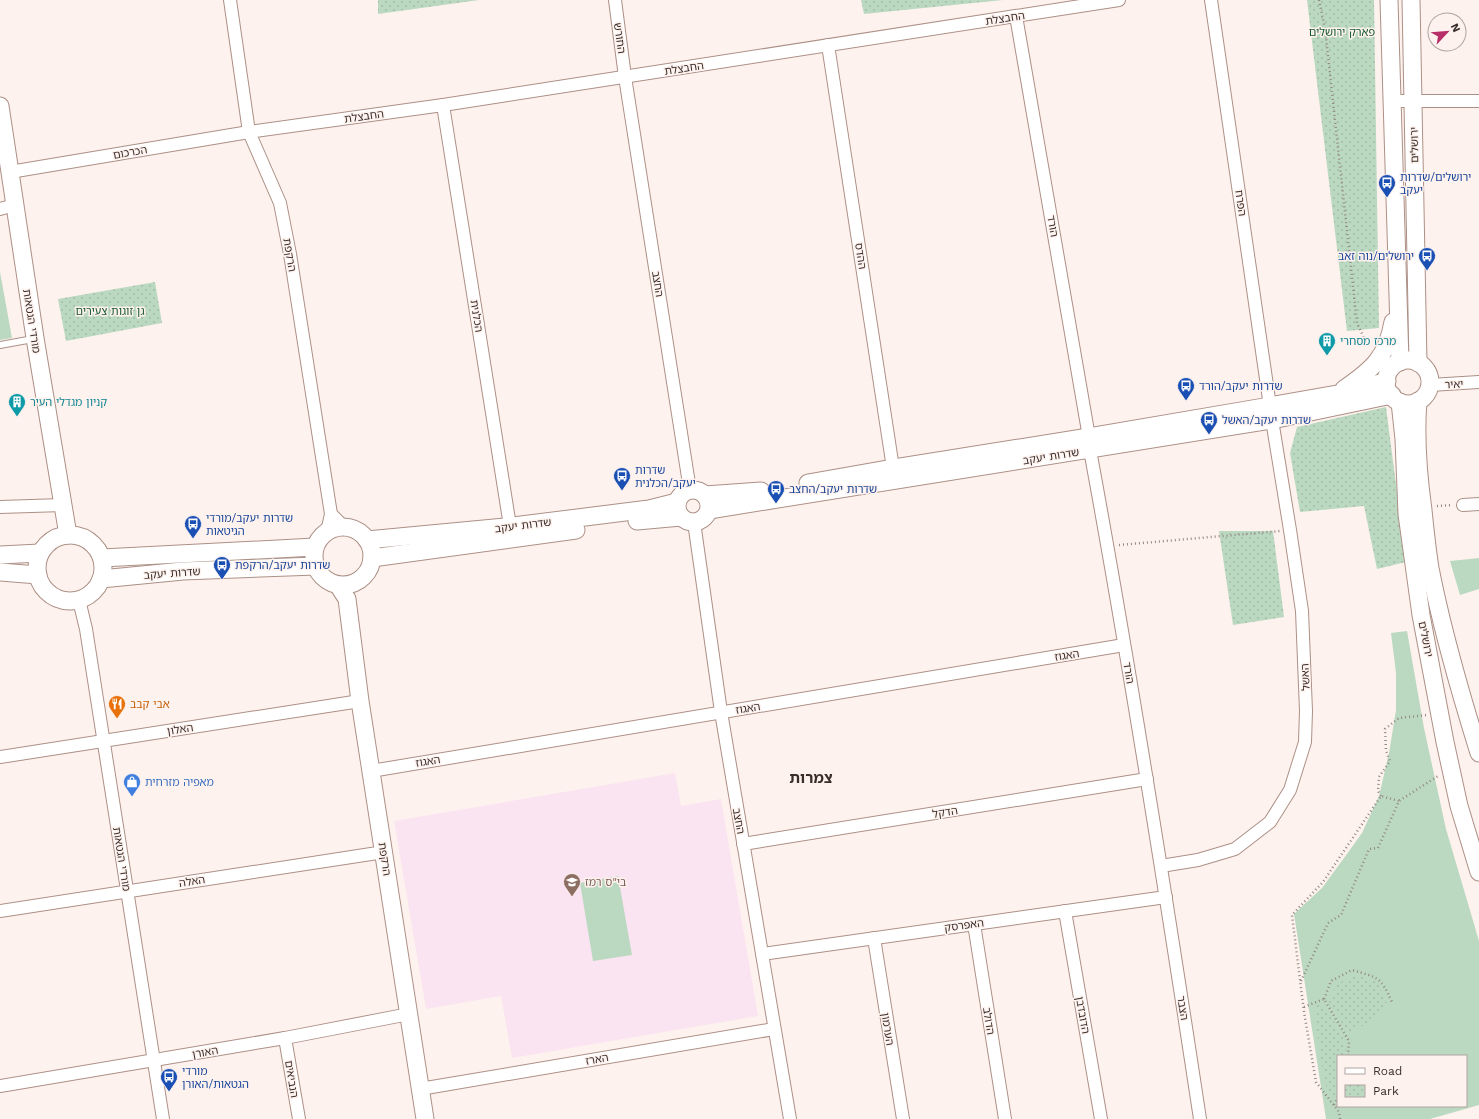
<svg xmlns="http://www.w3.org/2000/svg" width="1479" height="1119" font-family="'Work Sans','Noto Sans Hebrew',sans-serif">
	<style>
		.education { fill: #fae4f1 }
		.grass { fill: #bbd9c1; fill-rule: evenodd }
		.park { fill: url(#park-dots) }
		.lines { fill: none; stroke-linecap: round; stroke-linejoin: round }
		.lane-casing { stroke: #ac9086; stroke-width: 8 }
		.street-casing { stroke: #ac9086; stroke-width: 14 }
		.secondary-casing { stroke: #ac9086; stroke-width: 19 }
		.path { stroke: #938783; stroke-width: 2.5; stroke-dasharray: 1 3; stroke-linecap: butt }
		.lane { stroke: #fff; stroke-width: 6 }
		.street { stroke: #fff; stroke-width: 12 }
		.secondary { stroke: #fff; stroke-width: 17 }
		.labels { text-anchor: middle; stroke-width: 3; stroke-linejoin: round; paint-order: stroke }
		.street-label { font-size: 11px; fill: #3a2e2a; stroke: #fef2ee }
		.park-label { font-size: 11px; fill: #13572d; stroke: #fef2ee }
		.transit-label { font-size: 11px; fill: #164399; stroke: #fef2ee; text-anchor: start }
		.culture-label { font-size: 11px; fill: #0d838f; stroke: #fef2ee; text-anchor: start }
		.food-label { font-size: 11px; fill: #c56008; stroke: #fef2ee; text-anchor: start }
		.shop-label { font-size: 11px; fill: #366cbe; stroke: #fef2ee; text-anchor: start }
		.education-label { font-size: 11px; fill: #785e54; stroke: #fef2ee; text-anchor: start }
		.district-label { font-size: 15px; font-weight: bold; fill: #3a2e2a; stroke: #fef2ee }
	</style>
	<defs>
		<pattern id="park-dots" width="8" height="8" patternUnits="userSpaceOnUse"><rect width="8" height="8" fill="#bbd9c1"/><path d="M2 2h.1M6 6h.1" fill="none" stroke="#a2bba6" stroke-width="1.8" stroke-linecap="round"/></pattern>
	</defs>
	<rect width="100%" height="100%" fill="#fef2ee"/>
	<!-- education -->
	<polygon class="education" points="675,773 681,806 721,799 758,1016 512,1058 501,996 426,1009 394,821"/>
	<!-- grass -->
	<g class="grass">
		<polygon points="0,272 12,338 0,340"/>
		<polygon points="1479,558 1479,589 1460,595 1450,561"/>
		<path d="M1407,631L1424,728L1446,829L1479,941V1105L1430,1119H1326L1294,914L1322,888L1344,858L1362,833L1379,796L1389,753L1396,710V673L1391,633ZM1338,1056H1466V1106H1338Z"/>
		<polygon points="618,876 632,955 593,961 580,883"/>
	</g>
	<!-- park -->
	<g class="park">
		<polygon points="378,0 479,0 378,14"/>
		<polygon points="861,0 1003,0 864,14"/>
		<polygon points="1307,0 1374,0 1379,328 1347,331"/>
		<polygon points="155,282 162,323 66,341 58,299"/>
		<polygon points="1386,407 1406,562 1377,569 1364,506 1300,512 1290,453 1297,427"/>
		<polygon points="1219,531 1273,531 1284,617 1233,625"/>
		<polygon points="1354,975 1378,982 1388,1006 1366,1024 1348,1033 1328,1000 1338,984"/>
		<polygon points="1317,1004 1328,1010 1346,1044 1346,1056 1338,1056 1338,1091 1334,1099 1325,1084 1314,1014"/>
	</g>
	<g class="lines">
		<defs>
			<polyline id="lane" points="0,345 33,339"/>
			<g id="street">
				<polyline points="230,0 249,132 280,203 290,254 331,514 327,532"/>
				<polyline points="615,0 625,77 690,490"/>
				<polyline points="1016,16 1089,437"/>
				<polyline points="828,45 893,468"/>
				<polyline points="1392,101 1479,101"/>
				<polyline points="443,105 510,526"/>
				<polyline points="10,172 249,132 443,105 1119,0"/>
				<polyline points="0,209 15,205"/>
				<polyline points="1430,385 1479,382"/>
				<path d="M1090,450C1131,672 1166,895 1200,1119"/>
				<polyline points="1463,505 1479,504"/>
				<polyline points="0,507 63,505"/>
				<polyline points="331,514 344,527"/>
				<polyline points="694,522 721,712 790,1119"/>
				<polyline points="79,600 86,629 163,1119"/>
				<polyline points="0,757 360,701"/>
				<polyline points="371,771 1124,645"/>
				<polyline points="743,844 1147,779"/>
				<polyline points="1161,866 1198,860 1235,849 1270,822 1290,790 1305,742 1306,711 1302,611 1290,530 1272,420 1211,0"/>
				<polyline points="0,911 384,852"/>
				<polyline points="1065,911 1101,1119"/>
				<polyline points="974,924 1005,1119"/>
				<polyline points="874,938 903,1119"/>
				<polyline points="762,954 1166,897"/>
				<polyline points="285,1038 299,1119"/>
				<polyline points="0,1086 285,1038 409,1014"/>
				<polyline points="420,1089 774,1029"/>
			</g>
			<g id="secondary">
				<polyline points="1389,0 1400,362"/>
				<polyline points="1411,0 1418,363"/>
				<polyline points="0,106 35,338 68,535"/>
				<circle cx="1408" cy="382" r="22"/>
				<path d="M1344,389C1372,370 1387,357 1393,322"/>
				<path d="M1418,401C1415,438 1418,474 1423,510C1425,530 1427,549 1430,568C1442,630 1460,692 1479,753"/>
				<polyline points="1400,402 1404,439 1407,514 1421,615 1445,742 1459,806 1479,872"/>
				<polyline points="808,483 893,468 1089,437 1270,406 1354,391 1387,381"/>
				<circle cx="693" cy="506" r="16"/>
				<polyline points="705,495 761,491"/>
				<polyline points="709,510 1272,420 1392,395"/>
				<polyline points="637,521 681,517"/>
				<circle cx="343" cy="556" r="29"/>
				<circle cx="70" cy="568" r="33"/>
				<polyline points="367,540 505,527 649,509 677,502"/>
				<polyline points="0,555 40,553"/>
				<polyline points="102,558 315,547"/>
				<polyline points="372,558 576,530"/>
				<polyline points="0,572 38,575"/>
				<polyline points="101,579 183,571 316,566"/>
				<polyline points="338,585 347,599 360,701 425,1119"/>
			</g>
		</defs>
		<!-- lane casing -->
		<use href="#lane" class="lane-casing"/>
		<!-- street casing -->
		<use href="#street" class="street-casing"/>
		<!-- secondary casing -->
		<use href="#secondary" class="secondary-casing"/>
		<!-- path -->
		<g class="path">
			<polyline points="1319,0 1325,28 1357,323 1364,338 1370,345"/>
			<polyline points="1437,506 1452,505"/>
			<polyline points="1119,545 1280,531"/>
			<polyline points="1381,796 1378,791 1379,777 1390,761 1386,751 1385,729 1399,718 1427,715"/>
			<polyline points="1301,981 1328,923 1341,915 1369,849 1378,848 1399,801 1438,776"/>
			<path d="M1324,999L1331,981L1352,970C1379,978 1380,976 1392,1002"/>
			<polyline points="1304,1007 1324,999 1349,1041 1348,1056"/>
			<polyline points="1334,1105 1338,1097"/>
			<polyline points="1340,1119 1339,1112 1316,1082 1304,1012 1292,915 1323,882 1381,796 1399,801"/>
		</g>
		<!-- lane -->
		<use href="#lane" class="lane"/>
		<!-- street -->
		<use href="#street" class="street"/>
		<!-- secondary -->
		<use href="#secondary" class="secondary"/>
	</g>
	<!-- icons -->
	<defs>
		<symbol id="bus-pin" viewBox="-11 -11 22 30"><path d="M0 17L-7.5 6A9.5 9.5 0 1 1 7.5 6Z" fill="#1a4fb4" stroke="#fef2ee"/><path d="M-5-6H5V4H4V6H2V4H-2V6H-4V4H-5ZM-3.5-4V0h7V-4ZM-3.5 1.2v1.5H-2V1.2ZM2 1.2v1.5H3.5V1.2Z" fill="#fff"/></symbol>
		<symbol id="building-pin" viewBox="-11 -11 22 30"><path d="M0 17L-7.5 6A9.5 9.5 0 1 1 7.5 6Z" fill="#0f9aa8" stroke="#fef2ee"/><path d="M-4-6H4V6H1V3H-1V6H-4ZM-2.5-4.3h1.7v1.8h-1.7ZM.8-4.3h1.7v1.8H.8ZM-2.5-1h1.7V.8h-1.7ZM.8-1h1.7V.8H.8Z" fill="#fff"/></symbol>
		<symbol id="restaurant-pin" viewBox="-11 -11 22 30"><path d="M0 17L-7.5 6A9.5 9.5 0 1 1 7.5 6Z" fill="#e8710a" stroke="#fef2ee"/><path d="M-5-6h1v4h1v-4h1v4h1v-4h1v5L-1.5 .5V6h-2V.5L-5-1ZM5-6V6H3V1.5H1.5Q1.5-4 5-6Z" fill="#fff"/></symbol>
		<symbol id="shop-pin" viewBox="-11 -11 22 30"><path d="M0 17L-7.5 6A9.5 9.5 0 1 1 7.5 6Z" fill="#3f7fe0" stroke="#fef2ee"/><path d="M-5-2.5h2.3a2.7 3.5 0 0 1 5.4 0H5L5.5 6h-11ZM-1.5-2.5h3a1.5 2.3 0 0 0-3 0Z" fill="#fff"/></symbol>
		<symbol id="school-pin" viewBox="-11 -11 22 30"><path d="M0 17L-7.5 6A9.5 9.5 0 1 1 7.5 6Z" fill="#8d6e63" stroke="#fef2ee"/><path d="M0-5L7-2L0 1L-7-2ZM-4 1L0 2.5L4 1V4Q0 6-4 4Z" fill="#fff"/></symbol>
	</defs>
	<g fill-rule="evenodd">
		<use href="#bus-pin" x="1377" y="173" width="20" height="27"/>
		<use href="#bus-pin" x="1417" y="246" width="20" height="27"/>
		<use href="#building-pin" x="1317" y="331" width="20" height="27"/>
		<use href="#bus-pin" x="1176" y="376" width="20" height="27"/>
		<use href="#building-pin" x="7" y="392" width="20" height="27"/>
		<use href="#bus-pin" x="1199" y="410" width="20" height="27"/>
		<use href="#bus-pin" x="612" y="466" width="20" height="27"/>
		<use href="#bus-pin" x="766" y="479" width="20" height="27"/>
		<use href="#bus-pin" x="183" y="514" width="20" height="27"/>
		<use href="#bus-pin" x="212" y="555" width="20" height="27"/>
		<use href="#restaurant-pin" x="107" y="694" width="20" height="27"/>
		<use href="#shop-pin" x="122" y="772" width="20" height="27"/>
		<use href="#school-pin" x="562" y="872" width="20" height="27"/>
		<use href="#bus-pin" x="159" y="1067" width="20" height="27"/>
	</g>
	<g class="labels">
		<!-- street labels -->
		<g class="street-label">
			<text transform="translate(1005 18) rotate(-9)" y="4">החבצלת</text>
			<text transform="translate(620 38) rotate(82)" y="4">החורש</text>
			<text transform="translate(684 68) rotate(-9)" y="4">החבצלת</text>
			<text transform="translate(364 116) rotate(-8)" y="4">החבצלת</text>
			<text transform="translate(1414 145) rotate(-91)" y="4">ירושלים</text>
			<text transform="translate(130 152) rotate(-10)" y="4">הכרכום</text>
			<text transform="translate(1241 203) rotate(82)" y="4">הפרח</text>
			<text transform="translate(1053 226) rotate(80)" y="4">הורד</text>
			<text transform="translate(290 255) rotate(80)" y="4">הרקפת</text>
			<text transform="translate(861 256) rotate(81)" y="4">ההדס</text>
			<text transform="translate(658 284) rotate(81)" y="4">החצב</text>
			<text transform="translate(477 316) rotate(81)" y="4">הכלנית</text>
			<text transform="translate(32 321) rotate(81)" y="4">מורדי הגטאות</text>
			<text transform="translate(1454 384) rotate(-3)" y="4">יאיר</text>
			<text transform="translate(1051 456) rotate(-9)" y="4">שדרות יעקב</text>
			<text transform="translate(523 525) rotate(-7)" y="4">שדרות יעקב</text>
			<text transform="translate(172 573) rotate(-4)" y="4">שדרות יעקב</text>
			<text transform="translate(1426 639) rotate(79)" y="4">ירושלים</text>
			<text transform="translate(1067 655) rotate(-9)" y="4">האגוז</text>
			<text transform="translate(1129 673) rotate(81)" y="4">הורד</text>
			<text transform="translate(1305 677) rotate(-93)" y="4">האשל</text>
			<text transform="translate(748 708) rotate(-9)" y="4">האגוז</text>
			<text transform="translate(180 729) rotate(-9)" y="4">האלון</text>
			<text transform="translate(428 761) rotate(-9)" y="4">האגוז</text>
			<text transform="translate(945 812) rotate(-9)" y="4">הדקל</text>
			<text transform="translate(739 821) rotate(80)" y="4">החצב</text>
			<text transform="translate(122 859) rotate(81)" y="4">מורדי הגטאות</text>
			<text transform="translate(385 859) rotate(81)" y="4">הרקפת</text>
			<text transform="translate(192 881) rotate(-9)" y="4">האלה</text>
			<text transform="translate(964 925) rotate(-8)" y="4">האפרסק</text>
			<text transform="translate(1183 1008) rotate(81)" y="4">הצבר</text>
			<text transform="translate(1083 1015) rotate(80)" y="4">הדובדבן</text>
			<text transform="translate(989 1021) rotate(81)" y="4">הדולב</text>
			<text transform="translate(888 1029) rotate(81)" y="4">הערמון</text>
			<text transform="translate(205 1052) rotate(-10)" y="4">האורן</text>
			<text transform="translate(597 1059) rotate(-10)" y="4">הארז</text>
			<text transform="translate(292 1079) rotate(81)" y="4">הנביאים</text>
		</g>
		<!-- park labels -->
		<g class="park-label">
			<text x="1342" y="36">פארק ירושלים</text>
			<text x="110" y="315">גן זוגות צעירים</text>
		</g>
		<!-- transit labels -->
		<g class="transit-label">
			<text x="1400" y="181">ירושלים/שדרות<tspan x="1400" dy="13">יעקב</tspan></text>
			<text x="1414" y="260" text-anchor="end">ירושלים/נוה זאב</text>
			<text x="1199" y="390">שדרות יעקב/הורד</text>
			<text x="1222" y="424">שדרות יעקב/האשל</text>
			<text x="635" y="474">שדרות<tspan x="635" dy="13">יעקב/הכלנית</tspan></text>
			<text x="789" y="493">שדרות יעקב/החצב</text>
			<text x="206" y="522">שדרות יעקב/מורדי<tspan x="206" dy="13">הגיטאות</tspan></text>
			<text x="235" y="569">שדרות יעקב/הרקפת</text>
			<text x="182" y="1075">מורדי<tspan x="182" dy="13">הגטאות/האורן</tspan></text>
		</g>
		<!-- culture labels -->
		<g class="culture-label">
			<text x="1340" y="345">מרכז מסחרי</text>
			<text x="30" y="406">קניון מגדלי העיר</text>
		</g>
		<!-- food labels -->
		<g class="food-label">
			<text x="130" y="708">אבי קבב</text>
		</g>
		<!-- shop labels -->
		<g class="shop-label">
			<text x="145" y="786">מאפיה מזרחית</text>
		</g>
		<!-- education labels -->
		<g class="education-label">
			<text x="585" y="886">בי"ס רמז</text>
		</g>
		<!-- district labels -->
		<g class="district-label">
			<text x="811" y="783">צמרות</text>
		</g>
	</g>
	<!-- legend -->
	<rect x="1337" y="1055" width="130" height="52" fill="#fef2ee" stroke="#b0a4a0"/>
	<rect x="1345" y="1068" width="20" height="6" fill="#ffffff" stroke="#b0a4a0"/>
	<text x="1373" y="1075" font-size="12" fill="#3a2e2a">Road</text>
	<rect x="1345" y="1085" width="20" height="12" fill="url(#park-dots)" stroke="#b0a4a0"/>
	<text x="1373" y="1095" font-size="12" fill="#3a2e2a">Park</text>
	<!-- north arrow -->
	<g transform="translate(1447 32) rotate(64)"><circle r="19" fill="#fef2ee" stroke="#b0a4a0"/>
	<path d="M0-3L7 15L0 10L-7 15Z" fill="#b82e68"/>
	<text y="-6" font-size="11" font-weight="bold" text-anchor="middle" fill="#3a2e2a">N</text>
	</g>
</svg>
